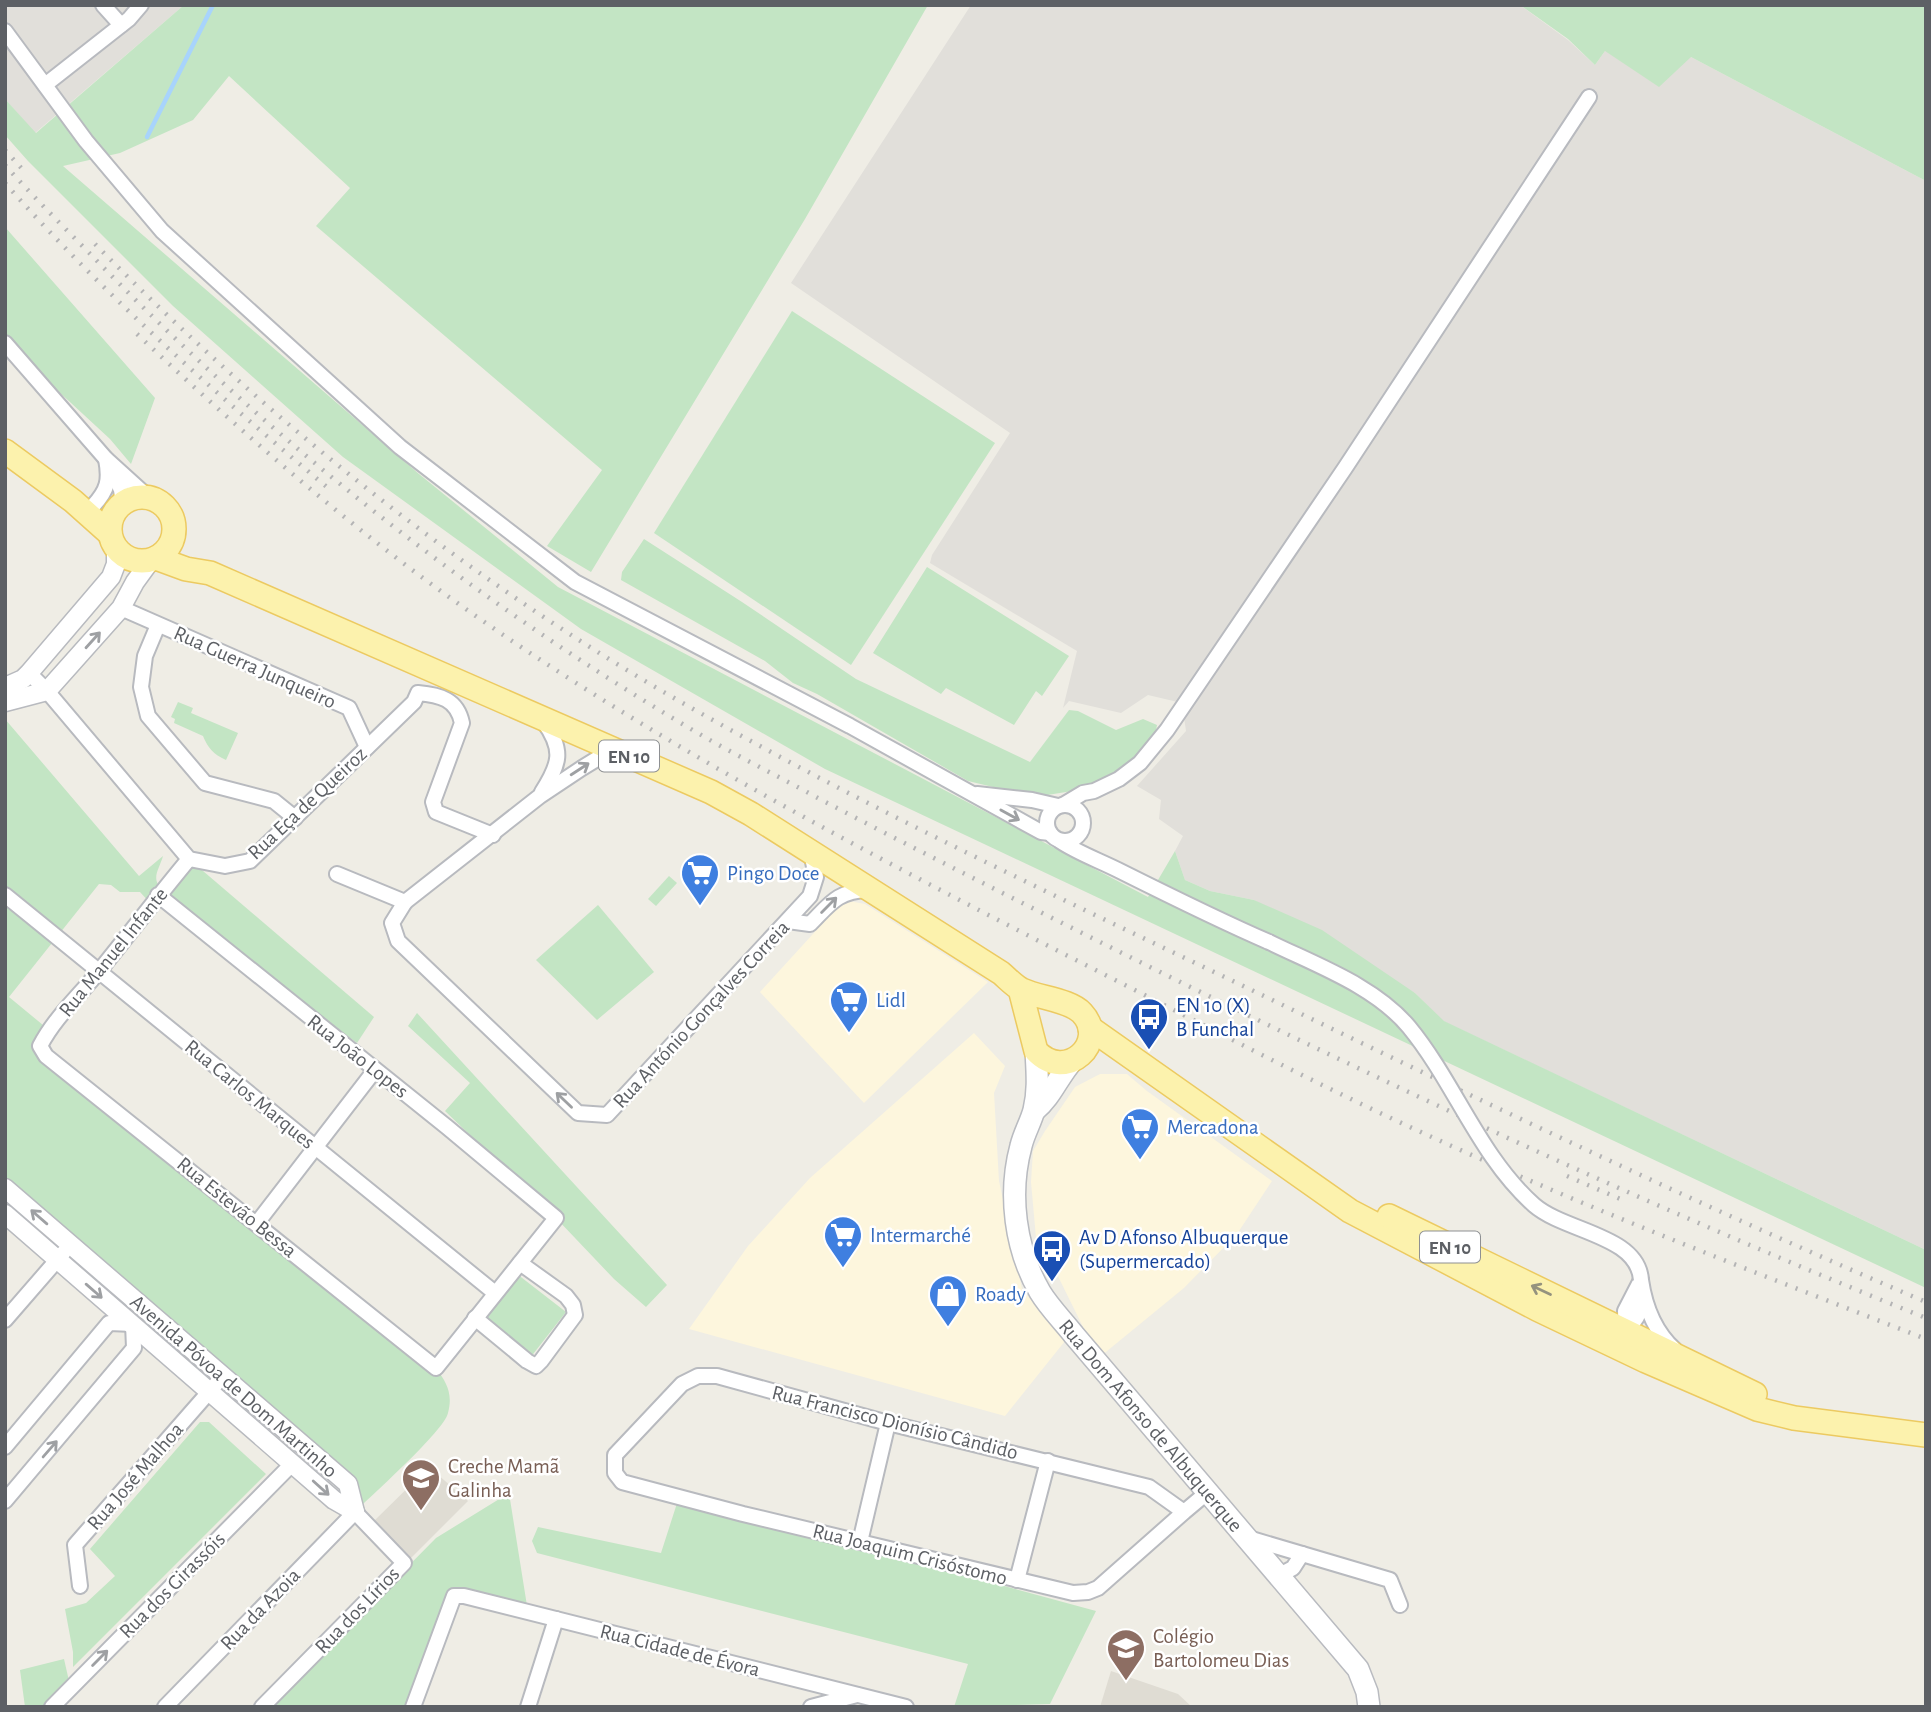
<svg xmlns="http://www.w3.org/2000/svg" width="1931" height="1712" font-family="'Alegreya Sans',sans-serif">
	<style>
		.commercial { fill: #fdf6dd }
		.industrial { fill: #e1dfda }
		.education { fill: #dfdcd3 }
		.green { fill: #c3e5c4 }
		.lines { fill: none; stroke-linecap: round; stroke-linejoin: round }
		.stream { stroke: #a8d4fc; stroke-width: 4.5 }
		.minor-casing { stroke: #b8babf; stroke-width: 18 }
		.tertiary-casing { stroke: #b8babf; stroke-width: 21 }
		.secondary-casing { stroke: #b9bbc0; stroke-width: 24 }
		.primary-casing { stroke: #ecca61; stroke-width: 26 }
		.minor { stroke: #fff; stroke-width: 14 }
		.tertiary { stroke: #fff; stroke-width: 18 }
		.secondary { stroke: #fff; stroke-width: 21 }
		.primary { stroke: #fcf2ad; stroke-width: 23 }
		.rail { stroke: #b4b4b5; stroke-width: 4.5; stroke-dasharray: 2 9; stroke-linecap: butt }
		.minor-bridge-casing { stroke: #b8babf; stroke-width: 18; stroke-linecap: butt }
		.minor-bridge { stroke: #fff; stroke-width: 14 }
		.oneway { stroke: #9ea0a3 }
		.oneway2 { stroke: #95937e }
		.labels { text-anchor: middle; stroke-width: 5; stroke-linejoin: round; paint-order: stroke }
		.shield { fill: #fff; stroke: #8e9093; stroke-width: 2 }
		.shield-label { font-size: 19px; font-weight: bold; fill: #5d6065 }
		.street-label { font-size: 21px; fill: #5d6065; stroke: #fff }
		.shop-label { font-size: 21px; fill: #366cbe; stroke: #fff; text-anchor: start }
		.transit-label { font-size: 21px; fill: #164399; stroke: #fff; text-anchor: start }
		.education-label { font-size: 21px; fill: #785e54; stroke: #fff; text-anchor: start }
	</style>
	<rect width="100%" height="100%" fill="#efede5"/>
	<!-- commercial -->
	<g class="commercial">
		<polygon points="844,900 865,904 988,982 864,1103 760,992"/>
		<polygon points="974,1033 1005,1066 994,1093 999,1181 1022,1289 1065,1341 1005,1416 689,1329 748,1246 810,1178"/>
		<polygon points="1100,1074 1127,1074 1147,1091 1272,1181 1237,1234 1184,1288 1101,1356 1083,1327 1049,1258 1037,1249 1031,1182 1033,1151 1045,1131 1075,1087"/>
	</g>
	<!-- industrial -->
	<g class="industrial">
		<polygon points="5,5 184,5 35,133 5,99"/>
		<polygon points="971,5 1520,5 1568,40 1595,65 1605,51 1691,57 1926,181 1926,1250 1443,1021 1415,993 1254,900 1210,891 1185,880 1175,851 1183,836 1159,819 1161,800 1137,786 1186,731 1182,703 1148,695 1121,713 1069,701 1063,708 1077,651 930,563 932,555 1010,433 791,283"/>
	</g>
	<!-- education -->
	<g class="education">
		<polygon points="429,1467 468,1501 408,1561 373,1522"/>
		<polygon points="1111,1671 1178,1694 1192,1707 1100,1707"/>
	</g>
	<!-- green -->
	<g class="green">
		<polygon points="184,5 928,5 805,219 591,572 547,546 602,470 316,226 350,188 229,76 193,120 120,153 63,166 419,474 558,587 1148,897 1175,851 1185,880 1210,891 1254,900 1322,930 1415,993 1444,1021 1926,1250 1926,1288 825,769 581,629 343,457 173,306 28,161 5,135 5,99 36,133"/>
		<polygon points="1520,5 1926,5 1926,181 1691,57 1659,87 1605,51 1595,65 1568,39"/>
		<polygon points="5,227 155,398 131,464 110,439 5,342"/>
		<polygon points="792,311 995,443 851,665 654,533"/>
		<polygon points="644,539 742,602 856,679 1030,762 1069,710 1078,711 1116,730 1143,719 1157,725 1155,736 1127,766 1097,787 1035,797 968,781 817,694 793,683 765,661 621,580 622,572"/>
		<polygon points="927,567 1069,656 1042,696 1036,691 1014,725 946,688 941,694 873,653"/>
		<path d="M178,702L193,708L191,713L238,733L226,760C213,754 208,748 203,736L174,723L175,719L171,717Z"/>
		<path d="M5,719L139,876L163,856C159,870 150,879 163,890L151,904L140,892H120L111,885L99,884L9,997L49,1030L40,1046L436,1368C447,1383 453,1394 448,1413C444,1431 373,1494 355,1512L348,1484L5,1188Z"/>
		<polygon points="189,859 374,1017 357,1043 163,898"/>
		<polygon points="669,876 677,883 656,906 648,899"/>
		<polygon points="598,905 654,972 597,1020 536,960"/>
		<polygon points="417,1013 667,1285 646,1307 614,1279 556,1218 445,1111 470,1083 408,1026"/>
		<polygon points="517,1274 566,1312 530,1358 482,1320"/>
		<polygon points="200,1422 209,1422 266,1474 73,1667 73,1652 65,1609 86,1603 115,1576 90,1549"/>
		<polygon points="509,1493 528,1612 454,1596 413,1707 269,1707 436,1538"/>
		<polygon points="679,1497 1096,1611 1050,1704 954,1707 968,1664 537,1553 532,1541 538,1527 661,1553"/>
		<polygon points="64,1659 69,1681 44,1707 25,1707 20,1670"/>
	</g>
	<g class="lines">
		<!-- stream -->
		<polyline class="stream" points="147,137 213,5"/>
		<defs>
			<g id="minor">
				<polyline points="103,5 121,25"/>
				<polyline points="5,31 86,141 162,231 400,447 575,582 850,726 1041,832 1050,833"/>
				<polyline points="45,85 129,19 141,5"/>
				<polyline points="5,343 106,459 149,498"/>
				<polyline points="112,470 121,490 123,503"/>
				<path d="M93,506C108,490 110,480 106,459"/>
				<polyline points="121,608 349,708 367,747"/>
				<polyline points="158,625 145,656 141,687 148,716 205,783 274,801 295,818"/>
				<path d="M29,673L47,691L189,859L225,866L250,861L414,702L418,693C440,695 457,699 462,723L433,802L436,812L493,835"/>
				<path d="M542,792C560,764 564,750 544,722"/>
				<polyline points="977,794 1032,800 1058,806"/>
				<circle cx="1065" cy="823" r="18"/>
				<polyline points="1063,805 1083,793 1094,791 1119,779 1140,763 1167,730 1345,468 1589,97"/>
				<path d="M1060,841C1078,853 1098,860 1118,870C1168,895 1218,920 1269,942"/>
				<polyline points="337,874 405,902 540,796 582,768 600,757 621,755"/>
				<polyline points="5,895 495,1293"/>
				<path d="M158,895L447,1127L556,1218L436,1368L46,1056L40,1046C55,1017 80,995 100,970C130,933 159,895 189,859"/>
				<polyline points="405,902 392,923 398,941 578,1113 607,1115 810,896 816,877 811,852"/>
				<path d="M788,921L810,924C830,904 837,891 868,890"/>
				<polyline points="257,1223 375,1070"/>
				<path d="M1641,1280C1645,1307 1655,1332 1675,1350"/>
				<polyline points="475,1318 527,1361 536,1366 541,1361 575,1315 573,1305 566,1296 520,1263"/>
				<polyline points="5,1320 64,1252"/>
				<path d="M1620,1333C1636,1324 1641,1313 1643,1296"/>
				<polyline points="1626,1334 1625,1311 1641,1280"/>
				<polyline points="5,1447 109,1323 133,1324"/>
				<polyline points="5,1501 134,1348 133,1324"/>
				<polyline points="1184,1512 1098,1588 1088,1592 1073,1593 743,1514 622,1482 615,1473 615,1455 682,1384 698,1376 717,1376 888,1423 1149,1487 1184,1512 1209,1491"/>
				<polyline points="1248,1538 1390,1580 1400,1605"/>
				<polyline points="860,1542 888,1423"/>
				<polyline points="1278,1576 1293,1568 1302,1554"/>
				<polyline points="1017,1580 1048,1461"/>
				<polyline points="80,1586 75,1545 223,1376"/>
				<polyline points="52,1707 293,1463"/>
				<polyline points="165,1707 355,1512 404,1563 262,1707"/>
				<polyline points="413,1707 454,1596 464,1596 906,1707"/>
				<polyline points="528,1707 556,1619"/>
				<polyline points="811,1707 857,1695"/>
			</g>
			<g id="tertiary">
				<polyline points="5,687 23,679 29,673 111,577 116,564 116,549"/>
				<polyline points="5,702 47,691 121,608 135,582 151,560"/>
				<polyline points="5,1188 348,1484 355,1512"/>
				<polyline points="5,1214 334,1500 355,1512"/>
			</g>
			<g id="secondary">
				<path id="s1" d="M1036,1051C1037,1071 1039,1090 1034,1110C1031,1122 1024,1133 1021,1146C1008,1194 1015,1249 1040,1292C1049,1307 1063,1321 1074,1335L1358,1669L1367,1692L1369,1707"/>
				<path d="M1035,1110C1051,1097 1058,1077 1072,1061"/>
			</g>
			<g id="primary">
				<polyline points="5,451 73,501 110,534"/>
				<circle cx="142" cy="529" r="32"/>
				<path d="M156,558L186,569L210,573L711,792L751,814L1001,973C1007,978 1014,986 1022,990C1039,998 1070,1000 1082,1013C1109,1042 1066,1083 1036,1051L1020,989"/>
				<polyline points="1090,1028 1350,1211 1537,1309 1646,1361 1757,1409 1794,1418 1926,1435"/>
				<polyline points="1389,1216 1755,1394"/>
			</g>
		</defs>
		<!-- minor casing -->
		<use href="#minor" class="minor-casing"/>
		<!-- tertiary casing -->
		<use href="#tertiary" class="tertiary-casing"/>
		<!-- secondary casing -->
		<use href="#secondary" class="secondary-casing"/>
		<!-- primary casing -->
		<use href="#primary" class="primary-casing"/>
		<!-- minor -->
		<use href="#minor" class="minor"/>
		<!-- tertiary -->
		<use href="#tertiary" class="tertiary"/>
		<!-- secondary -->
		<use href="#secondary" class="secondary"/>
		<!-- primary -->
		<use href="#primary" class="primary"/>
		<!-- rail -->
		<g class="rail">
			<polyline points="5,150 24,171"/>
			<path d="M5,165C35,199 68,231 99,263C276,445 477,603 696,732C735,755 776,775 816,797C926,855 1038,911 1150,967C1404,1093 1662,1212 1926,1318"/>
			<path d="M5,183C104,295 215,393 328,488"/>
			<path d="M95,244C276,428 484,593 711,719C882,815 1060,898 1237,983C1465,1093 1693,1203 1926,1302"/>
			<path d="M137,334C240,431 347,525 463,607C652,741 858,848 1064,954C1191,1018 1316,1085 1445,1143C1603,1215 1765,1276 1926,1339"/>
			<polyline points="1567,1176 1625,1201"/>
		</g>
		<defs>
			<path id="minor-bridge" d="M1269,942C1316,965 1375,986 1409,1027C1455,1083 1479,1156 1534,1205C1565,1232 1638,1235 1641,1280"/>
		</defs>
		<!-- minor-bridge casing -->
		<use href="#minor-bridge" class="minor-bridge-casing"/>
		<!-- minor-bridge -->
		<use href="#minor-bridge" class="minor-bridge"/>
	</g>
	<!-- one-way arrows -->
	<defs><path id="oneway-shaft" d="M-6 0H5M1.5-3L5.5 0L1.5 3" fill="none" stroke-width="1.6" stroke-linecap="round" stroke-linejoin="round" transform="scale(1.75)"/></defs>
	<g class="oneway">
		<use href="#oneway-shaft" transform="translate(93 640) rotate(-48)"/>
		<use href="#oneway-shaft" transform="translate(580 769) rotate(-33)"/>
		<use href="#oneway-shaft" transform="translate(1010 815) rotate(29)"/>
		<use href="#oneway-shaft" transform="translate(829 905) rotate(-45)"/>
		<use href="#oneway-shaft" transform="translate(564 1100) rotate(-136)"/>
		<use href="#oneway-shaft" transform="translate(39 1217) rotate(-139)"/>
		<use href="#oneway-shaft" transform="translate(94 1291) rotate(41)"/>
		<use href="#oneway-shaft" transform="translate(50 1449) rotate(-49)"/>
		<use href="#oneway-shaft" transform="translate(321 1488) rotate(42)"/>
		<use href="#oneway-shaft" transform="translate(100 1658) rotate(-45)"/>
	</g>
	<use class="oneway2" href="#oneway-shaft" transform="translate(1541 1290) rotate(-155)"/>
	<!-- icons -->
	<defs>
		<symbol id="supermarket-pin" viewBox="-11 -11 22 30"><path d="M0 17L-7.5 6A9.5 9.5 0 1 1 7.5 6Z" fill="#3f7fe0" stroke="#fff"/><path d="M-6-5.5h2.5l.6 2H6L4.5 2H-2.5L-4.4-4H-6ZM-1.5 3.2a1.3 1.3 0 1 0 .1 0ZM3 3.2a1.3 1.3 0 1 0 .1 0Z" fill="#fff"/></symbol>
		<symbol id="bus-pin" viewBox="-11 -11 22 30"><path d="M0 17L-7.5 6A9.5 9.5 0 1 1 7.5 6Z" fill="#1a4fb4" stroke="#fff"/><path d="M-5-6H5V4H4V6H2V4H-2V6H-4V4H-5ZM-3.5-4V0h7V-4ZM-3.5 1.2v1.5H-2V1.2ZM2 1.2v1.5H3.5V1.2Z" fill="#fff"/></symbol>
		<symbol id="shop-pin" viewBox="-11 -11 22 30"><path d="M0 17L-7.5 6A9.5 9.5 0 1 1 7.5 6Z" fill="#3f7fe0" stroke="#fff"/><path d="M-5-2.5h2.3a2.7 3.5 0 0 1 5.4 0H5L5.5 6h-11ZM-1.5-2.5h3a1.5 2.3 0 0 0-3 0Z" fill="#fff"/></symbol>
		<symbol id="school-pin" viewBox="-11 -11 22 30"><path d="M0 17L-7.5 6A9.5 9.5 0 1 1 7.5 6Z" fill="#8d6e63" stroke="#fff"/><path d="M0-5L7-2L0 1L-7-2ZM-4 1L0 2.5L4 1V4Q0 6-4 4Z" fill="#fff"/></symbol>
	</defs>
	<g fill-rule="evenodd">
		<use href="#supermarket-pin" x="678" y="851" width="44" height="60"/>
		<use href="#supermarket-pin" x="827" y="978" width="44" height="60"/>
		<use href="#bus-pin" x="1127" y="995" width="44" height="60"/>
		<use href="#supermarket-pin" x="1118" y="1105" width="44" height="60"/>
		<use href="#supermarket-pin" x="821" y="1213" width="44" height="60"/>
		<use href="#bus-pin" x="1030" y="1227" width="44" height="60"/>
		<use href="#shop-pin" x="926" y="1272" width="44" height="60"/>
		<use href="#school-pin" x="399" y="1456" width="44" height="60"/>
		<use href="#school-pin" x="1104" y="1626" width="44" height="60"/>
	</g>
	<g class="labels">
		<!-- shield labels -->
		<g class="shield">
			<rect x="599" y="740.5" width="60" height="31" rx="5"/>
			<rect x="1420" y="1231.5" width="60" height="31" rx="5"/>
		</g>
		<g class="shield-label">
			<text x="629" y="763">EN 10</text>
			<text x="1450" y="1254">EN 10</text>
		</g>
		<!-- street labels -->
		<g class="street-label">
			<text transform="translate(255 667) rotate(24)" y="7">Rua Guerra Junqueiro</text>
			<text transform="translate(307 803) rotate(-43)" y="7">Rua Eça de Queiroz</text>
			<text transform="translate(113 952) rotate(-51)" y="7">Rua Manuel Infante</text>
			<text transform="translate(701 1014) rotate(-47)" y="7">Rua António Gonçalves Correia</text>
			<text transform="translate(358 1056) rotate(38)" y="7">Rua João Lopes</text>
			<text transform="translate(250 1094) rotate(39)" y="7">Rua Carlos Marques</text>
			<text transform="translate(237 1207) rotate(39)" y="7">Rua Estevão Bessa</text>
			<text transform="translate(234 1386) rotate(41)" y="7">Avenida Póvoa de Dom Martinho</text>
			<text transform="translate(895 1422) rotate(14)" y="7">Rua Francisco Dionísio Cândido</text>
			<text dy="7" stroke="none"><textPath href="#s1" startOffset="422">Rua Dom Afonso de Albuquerque</textPath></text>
			<text transform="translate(135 1476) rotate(-49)" y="7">Rua José Malhoa</text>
			<text transform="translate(910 1554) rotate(14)" y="7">Rua Joaquim Crisóstomo</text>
			<text transform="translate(172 1585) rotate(-45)" y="7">Rua dos Girassóis</text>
			<text transform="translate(260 1609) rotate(-46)" y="7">Rua da Azoia</text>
			<text transform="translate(357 1610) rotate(-46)" y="7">Rua dos Lírios</text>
			<text transform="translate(680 1650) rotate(14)" y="7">Rua Cidade de Évora</text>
		</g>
		<!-- shop labels -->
		<g class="shop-label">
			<text x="727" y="880">Pingo Doce</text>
			<text x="876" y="1007">Lidl</text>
			<text x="1167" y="1134">Mercadona</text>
			<text x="870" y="1242">Intermarché</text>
			<text x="975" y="1301">Roady</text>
		</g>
		<!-- transit labels -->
		<g class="transit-label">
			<text x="1176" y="1012">EN 10 (X)<tspan x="1176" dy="24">B Funchal</tspan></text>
			<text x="1079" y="1244">Av D Afonso Albuquerque<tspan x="1079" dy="24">(Supermercado)</tspan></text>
		</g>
		<!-- education labels -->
		<g class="education-label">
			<text x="448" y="1473">Creche Mamã<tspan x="448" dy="24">Galinha</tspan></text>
			<text x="1153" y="1643">Colégio<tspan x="1153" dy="24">Bartolomeu Dias</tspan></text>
		</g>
	</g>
	<!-- border -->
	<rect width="1931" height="1712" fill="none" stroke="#5d6065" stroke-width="14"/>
</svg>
